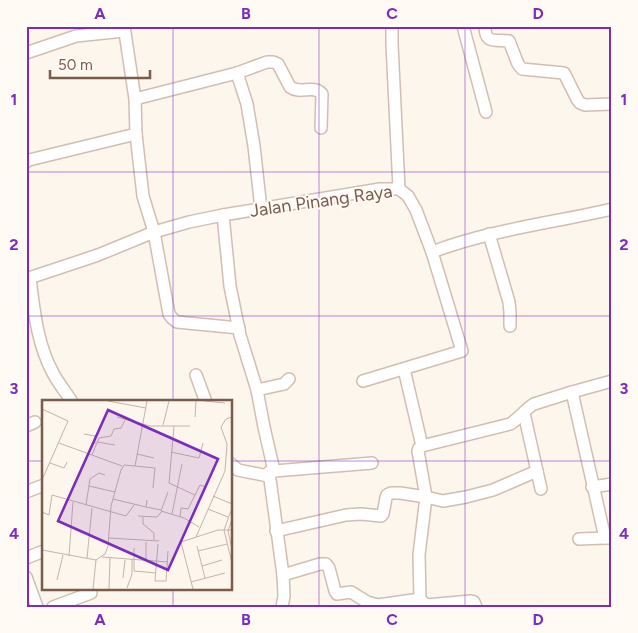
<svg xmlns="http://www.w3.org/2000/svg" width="638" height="633" font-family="Figtree,sans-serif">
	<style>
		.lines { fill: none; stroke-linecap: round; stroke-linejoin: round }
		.street-casing { stroke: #d1beb0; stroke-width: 14 }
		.street { stroke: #fff; stroke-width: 11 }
		.grid { fill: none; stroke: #7b2cbf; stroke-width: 1; stroke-opacity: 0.55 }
		.labels { text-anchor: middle; stroke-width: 4; stroke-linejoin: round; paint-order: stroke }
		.street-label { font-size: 18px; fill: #7a5c4d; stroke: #fffaf3 }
		.inset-road { fill: none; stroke: #c5b3a7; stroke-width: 1 }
		.view { fill: #7b2cbf; fill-opacity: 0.15; stroke: #7b2cbf; stroke-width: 2.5 }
		.inset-edge { fill: none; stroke: #7a5c4d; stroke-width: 2.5 }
		.neatline { fill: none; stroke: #7b2cbf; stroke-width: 2 }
		.grid-label { font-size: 16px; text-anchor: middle; font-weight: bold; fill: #7b2cbf }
	</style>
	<rect width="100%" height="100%" fill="#fdf6ec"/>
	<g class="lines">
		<defs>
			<g id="street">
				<polyline points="124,26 135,99 136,134 143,196 154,232 169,314 172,318 177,322 239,328"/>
				<polyline points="392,26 392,44 399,189"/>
				<polyline points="463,26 486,112"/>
				<path d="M485,26C485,45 495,39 509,41L518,64L522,69L564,73L577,99L580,103L585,105L612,104"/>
				<polyline points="26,53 76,36 124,31"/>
				<polyline points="237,73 247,104 254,146 261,209"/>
				<path d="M135,99L237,73L267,62H273L278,64L290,87C301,95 313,84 322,94L321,128"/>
				<polyline points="26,162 29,160 136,134"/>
				<polyline points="223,215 230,286 240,335 257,390 284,384 289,379"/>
				<polyline points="489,234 509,302 510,312 510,326"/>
				<path d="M30,278C34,310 37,344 53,373C58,383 66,392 72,402"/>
				<path d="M26,279L98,255L154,232L189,222L223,215L380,189H399L408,196L416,210L432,252C490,230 552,223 612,209"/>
				<polyline points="404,369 422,446"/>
				<polyline points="196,375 206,402"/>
				<polyline points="363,381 462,351 432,252"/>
				<polyline points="257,390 264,427 274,471"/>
				<polyline points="572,392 605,538 612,538"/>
				<polyline points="524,413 541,489"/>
				<polyline points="26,426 35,422"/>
				<polyline points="231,464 238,470 268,476"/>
				<polyline points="592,487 612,484"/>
				<polyline points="26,492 44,485"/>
				<polyline points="276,531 346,515 361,514 381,516 383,514 386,498 387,495 391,493 400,493 426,497 443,501 466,497 493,490 537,471"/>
				<polyline points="579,539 605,538"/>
				<polyline points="26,558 44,551"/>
				<polyline points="283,575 320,564 326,564 329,568 335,591 337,594 351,592 367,602 378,605 420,599"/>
				<polyline points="26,577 37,607"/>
				<polyline points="53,607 91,593"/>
				<polyline points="282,607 284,596 283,575 269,472 274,471 372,463"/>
				<path d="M476,607L474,602L471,601L426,605L420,599L419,555L426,497L418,451L419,448L422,446L510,424C519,419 525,409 534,404L572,392L612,381"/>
			</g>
		</defs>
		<!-- street casing -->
		<use href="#street" class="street-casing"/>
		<!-- street -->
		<use href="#street" class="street"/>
	</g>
	<!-- grid -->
	<path class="grid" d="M173,26V402M319,26V607M465,26V607M26,172H612M26,316H612M26,461H44M231,461H612M173,589V607"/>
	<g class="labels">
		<!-- street labels -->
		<g class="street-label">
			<text transform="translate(321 201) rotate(-8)" y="6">Jalan Pinang Raya</text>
		</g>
	</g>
	<!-- overview -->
	<g transform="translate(42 400)">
		<rect width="190" height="190" fill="#fdf6ec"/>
		<path class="inset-road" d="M66,1L104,8M162,1L183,3M0,9L26,21L0,80M75,17L108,26H148M153,17L154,1M121,25L127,1M132,26L127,83L153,95L158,85L164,87M42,34L53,36V44M55,42L73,45M17,43L80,66M129,52L157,58L161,43M95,54L112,58M50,55L57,38L69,36L72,29L79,28L83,20M8,63L22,68L25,62M93,66L113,68L111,88M47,86L73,92M126,92L119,111L142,118L157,127M171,96L190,104M71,99L104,107L105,100M44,105L48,79L57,73L63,75M104,107L119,110M190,108L182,130L190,163M166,109L186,117M0,112L7,115L10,95L84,116L92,105M130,114L140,64M96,116L115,117L120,111M101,117V124L112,133V140M138,117L139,108L146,109L153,95M190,119L186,131L190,149M154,137L183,71L185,44L179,27L184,19L190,17M67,138L117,141M116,144L113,181H124L126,151M155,146L163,178M92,148V171L114,173M0,150L54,160M156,151L185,144M27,156L31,102M60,157L126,162M45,158L50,108M104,160V142M160,166L180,160M81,178L83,160M15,180L21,155M149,182L183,173M85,188L90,174V159M51,189L54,160L63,154L66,146L69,106L79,70L82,65L93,66L105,1M67,189L68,158M151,189L139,142L176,130H190"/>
		<path class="view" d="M66,10L176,59L126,170L16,121Z"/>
		<rect width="190" height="190" class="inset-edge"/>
	</g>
	<!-- border -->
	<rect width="638" height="633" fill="none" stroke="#fffaf3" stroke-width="55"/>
	<!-- scale -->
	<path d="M50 70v8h100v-8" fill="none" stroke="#7a5c4d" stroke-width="2.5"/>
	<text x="58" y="70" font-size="15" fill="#7a5c4d" stroke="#fffaf3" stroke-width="4" paint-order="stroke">50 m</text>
	<rect x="28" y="28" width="582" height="578" class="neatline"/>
	<g class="grid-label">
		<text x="100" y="19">A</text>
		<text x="246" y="19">B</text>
		<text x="392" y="19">C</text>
		<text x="538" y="19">D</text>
		<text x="14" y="105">1</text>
		<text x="624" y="105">1</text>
		<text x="14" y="250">2</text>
		<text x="624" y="250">2</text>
		<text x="14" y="394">3</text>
		<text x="624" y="394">3</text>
		<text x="14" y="539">4</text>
		<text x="624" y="539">4</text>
		<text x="100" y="625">A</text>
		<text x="246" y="625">B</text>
		<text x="392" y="625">C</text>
		<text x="538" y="625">D</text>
	</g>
</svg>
